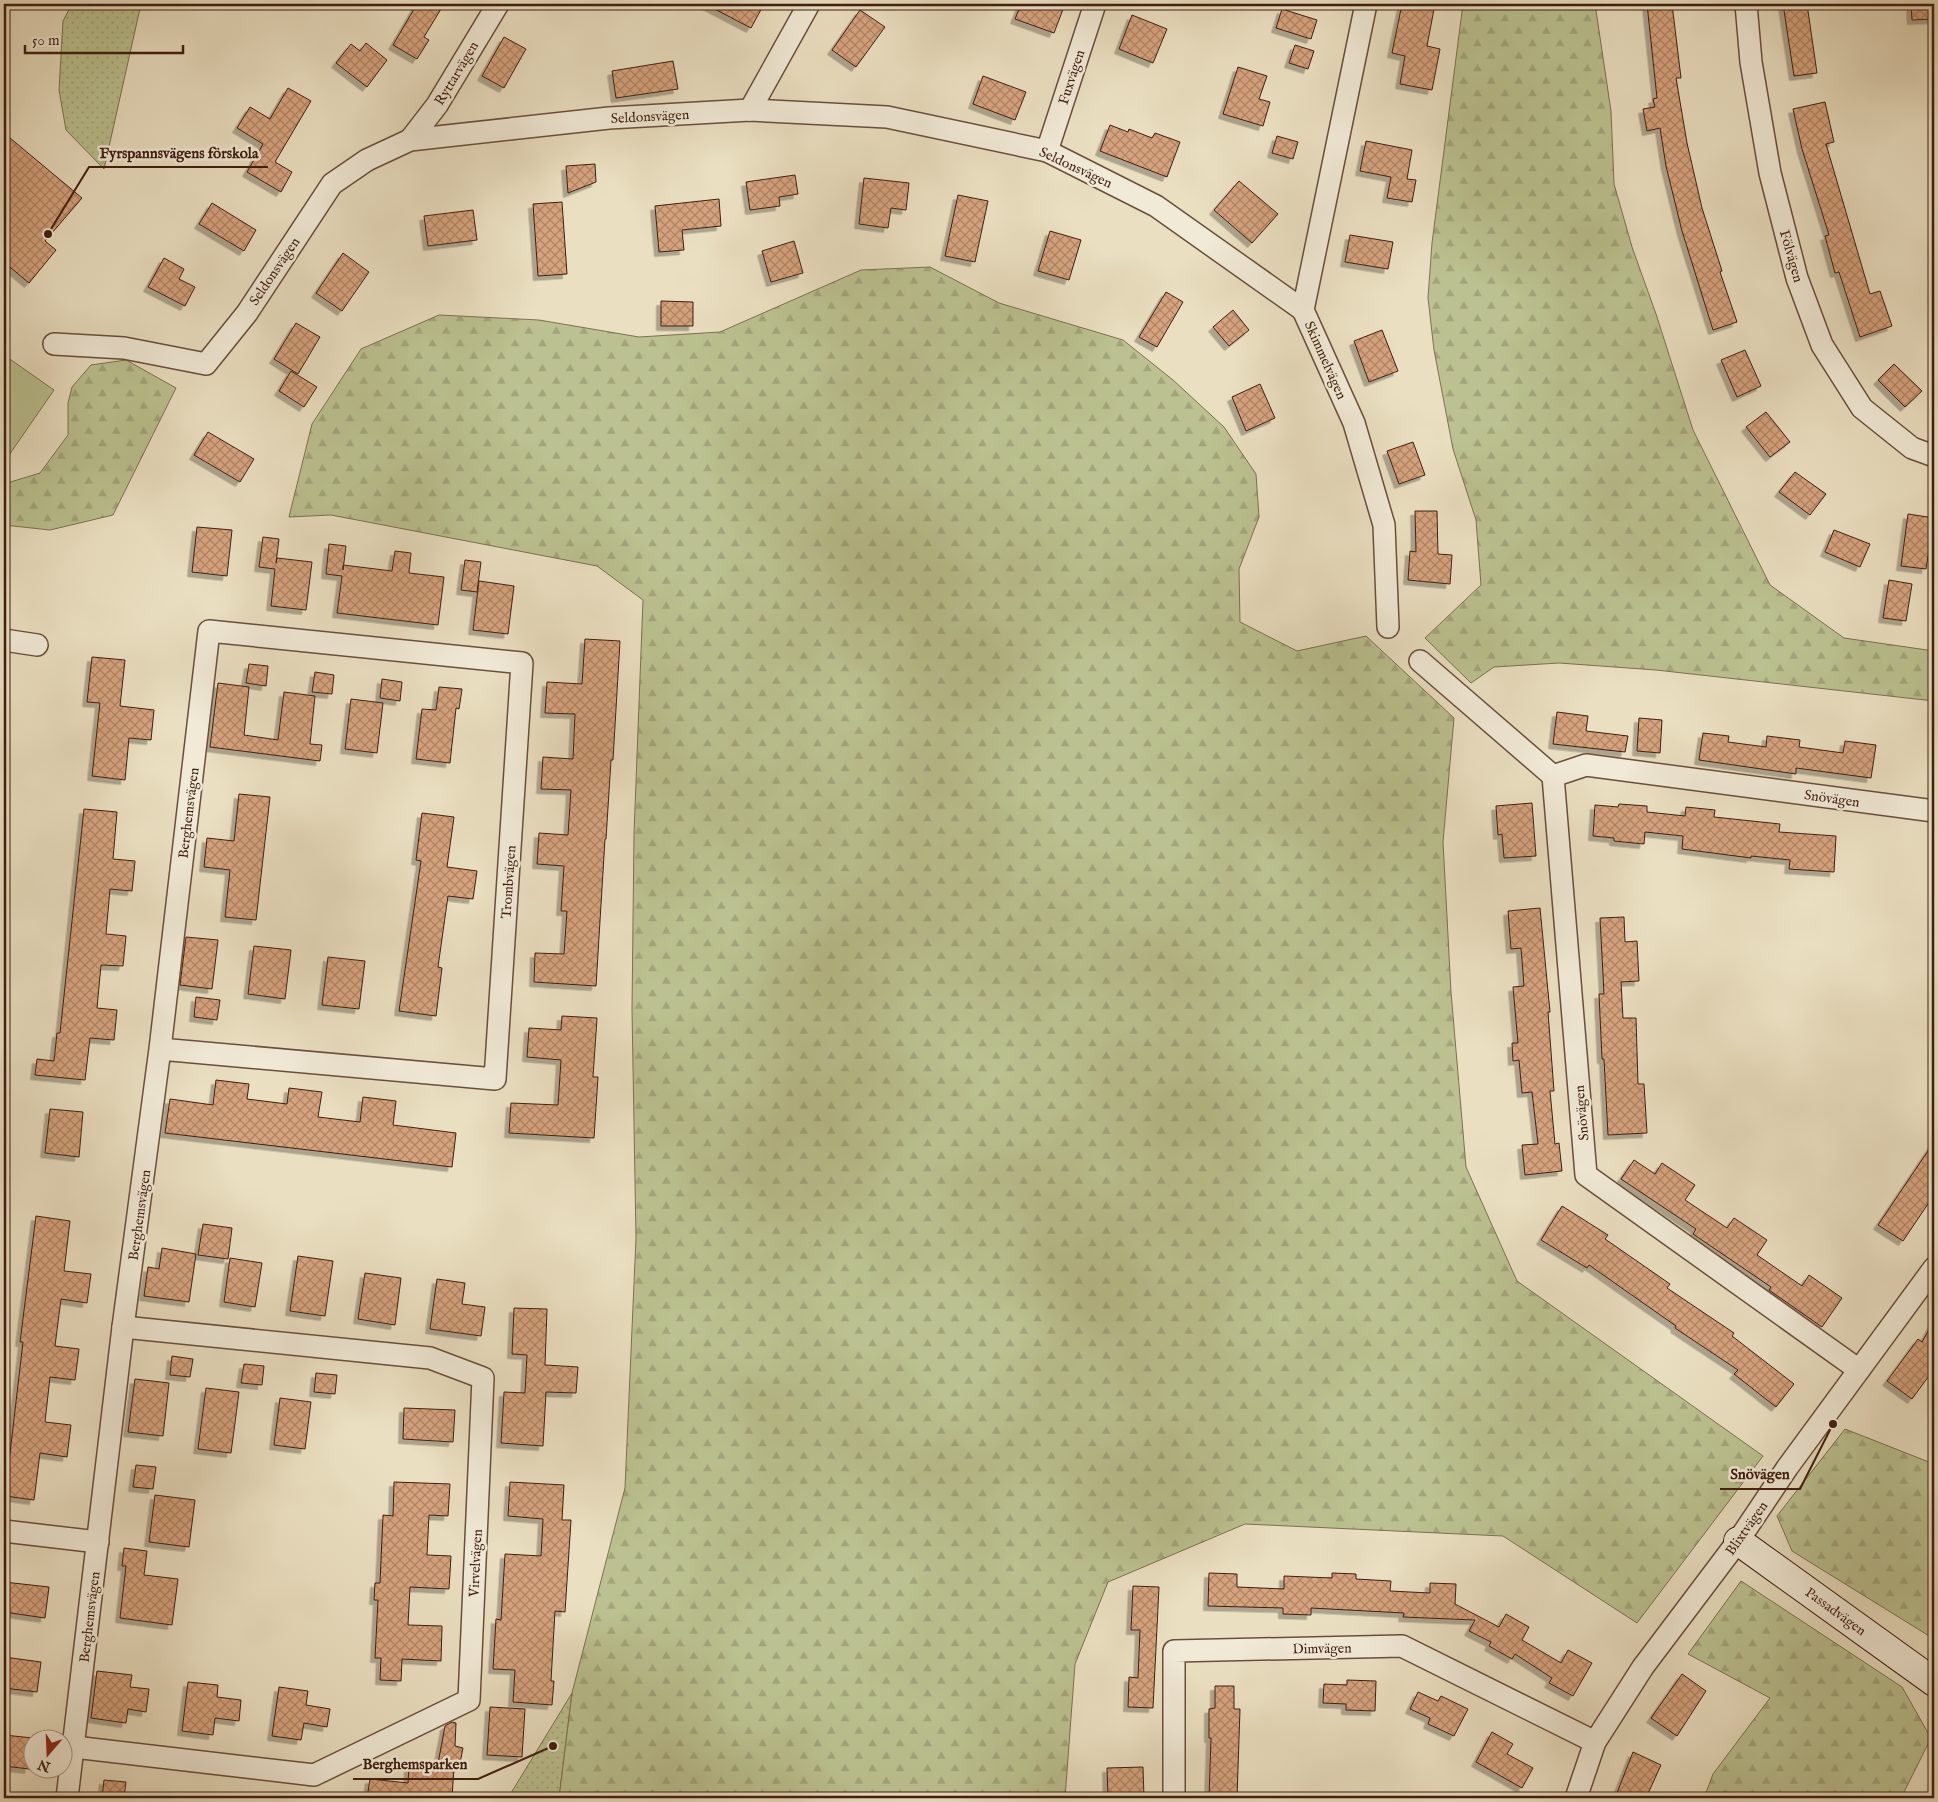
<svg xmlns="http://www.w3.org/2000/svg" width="1938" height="1802" font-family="'IM FELL English',serif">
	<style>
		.grass { fill: url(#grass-dots); stroke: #7d7050 }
		.forest { fill: url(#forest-firs); stroke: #7d7050 }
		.pitch { fill: #bbc190; stroke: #7d7050 }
		.building { fill: url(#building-cross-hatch); stroke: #3f1e10; filter: url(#shadow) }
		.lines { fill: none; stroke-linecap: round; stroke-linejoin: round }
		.street-casing { stroke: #6a4e3c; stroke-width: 24 }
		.secondary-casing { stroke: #3f1e10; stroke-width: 30 }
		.street { stroke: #f1ead7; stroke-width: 21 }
		.secondary { stroke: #f1ead7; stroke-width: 28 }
		.labels { text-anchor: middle; stroke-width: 5; stroke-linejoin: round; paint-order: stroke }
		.street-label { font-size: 14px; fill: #3f1e10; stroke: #f1ead7 }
		.leader { fill: none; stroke: #3f1e10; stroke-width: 2 }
		.callout-dot { fill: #3f1e10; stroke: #f1ead7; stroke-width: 2 }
		.callout-label { font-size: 15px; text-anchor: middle; font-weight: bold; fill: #3f1e10; stroke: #f1ead7; stroke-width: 5; stroke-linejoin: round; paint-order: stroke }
	</style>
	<defs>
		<pattern id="grass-dots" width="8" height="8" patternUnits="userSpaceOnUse" patternTransform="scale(1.25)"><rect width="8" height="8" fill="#bbc190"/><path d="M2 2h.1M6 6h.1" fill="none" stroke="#a2a57b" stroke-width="1.8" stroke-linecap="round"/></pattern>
		<pattern id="forest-firs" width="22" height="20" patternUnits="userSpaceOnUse" patternTransform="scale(1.25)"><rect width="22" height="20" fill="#bbc190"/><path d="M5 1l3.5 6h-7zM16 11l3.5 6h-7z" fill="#a2a57b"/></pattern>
		<pattern id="building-cross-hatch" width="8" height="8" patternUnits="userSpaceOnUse" patternTransform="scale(1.25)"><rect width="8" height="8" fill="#d6a37d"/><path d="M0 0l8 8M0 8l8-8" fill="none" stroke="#af8465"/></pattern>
		<filter id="shadow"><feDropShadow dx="-4.5" dy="4.5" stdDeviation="0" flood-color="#0004"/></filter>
	</defs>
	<rect width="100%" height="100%" fill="#eadfc1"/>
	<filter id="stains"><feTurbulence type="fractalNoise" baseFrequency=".004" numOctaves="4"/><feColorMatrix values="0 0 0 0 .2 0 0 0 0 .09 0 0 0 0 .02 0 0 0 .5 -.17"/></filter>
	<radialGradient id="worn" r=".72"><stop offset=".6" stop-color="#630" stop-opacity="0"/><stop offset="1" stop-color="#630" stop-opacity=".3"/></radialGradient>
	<!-- grass -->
	<g class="grass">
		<polygon points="72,4 141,4 104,169 66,130 59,90 63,21"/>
		<polygon points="572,1693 559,1798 508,1798"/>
	</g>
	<!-- forest -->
	<g class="forest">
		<polygon points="1463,4 1595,4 1611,111 1614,184 1632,247 1656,314 1693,430 1770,585 1844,638 1934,651 1934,701 1656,670 1559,663 1494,667 1471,683 1425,638 1481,585 1476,520 1453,449 1434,350 1428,298 1432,243"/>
		<polygon points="930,267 999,303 1123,340 1173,380 1224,427 1256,474 1259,517 1239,569 1240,622 1297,651 1366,636 1454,718 1443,842 1451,992 1466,1167 1517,1281 1763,1456 1637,1623 1503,1536 1245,1524 1108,1582 1075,1664 1065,1798 559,1798 572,1693 625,1488 636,1238 632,1009 634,834 643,600 597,566 331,515 289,517 312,424 361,349 439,315 539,320 639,337 720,332 861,270"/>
		<polygon points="126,360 176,388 113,515 50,530 4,525 4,484 40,473 68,435 68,403 72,387 91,365"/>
		<polygon points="1845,1429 1934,1464 1934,1639 1792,1551 1777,1516"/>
		<polygon points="1741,1581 1902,1687 1931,1738 1901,1798 1704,1798 1713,1774 1770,1698 1688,1654"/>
	</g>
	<!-- pitch -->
	<polygon class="pitch" points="4,355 54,390 7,458 4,456"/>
	<!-- building -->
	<g class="building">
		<polygon points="417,4 444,4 424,37 429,40 417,59 393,45"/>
		<polygon points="705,4 764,4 751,28"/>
		<polygon points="1021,4 1065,4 1054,33 1015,19"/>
		<polygon points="1402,4 1435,4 1427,46 1440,49 1432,90 1400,84 1405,56 1392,53"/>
		<polygon points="1647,4 1672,4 1681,78 1676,78 1687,143 1702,208 1722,271 1720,272 1737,322 1713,330 1682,231 1666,166 1660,128 1647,131 1643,109 1655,107 1653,99 1657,98"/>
		<polygon points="1783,4 1807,4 1817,73 1794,76"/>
		<polygon points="1911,4 1934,4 1934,19 1912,20"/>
		<polygon points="1282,9 1317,20 1311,39 1276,28"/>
		<polygon points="860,10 885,27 856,67 832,50"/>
		<polygon points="1132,15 1167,29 1153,63 1119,49"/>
		<polygon points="504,37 526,49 504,88 482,76"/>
		<polygon points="366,43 387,60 367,87 336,63 351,44 360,51"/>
		<polygon points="1295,45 1314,51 1308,69 1289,63"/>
		<polygon points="673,61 678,89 616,98 612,71"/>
		<polygon points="1238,67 1267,76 1259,99 1270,102 1263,126 1223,114"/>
		<polygon points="983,76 1026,92 1015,120 973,104"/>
		<polygon points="288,88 311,101 275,162 292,172 281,192 247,172 263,144 237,128 250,107 270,119"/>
		<polygon points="1825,102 1834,142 1826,144 1870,294 1880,291 1892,326 1860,337 1839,272 1835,273 1825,236 1829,235 1802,149 1793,109"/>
		<polygon points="1110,125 1128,132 1129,129 1152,138 1155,133 1180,142 1167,177 1100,151"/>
		<polygon points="4,133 82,198 45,241 56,250 29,283 4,262"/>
		<polygon points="1277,136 1298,142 1293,159 1272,153"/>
		<polygon points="1366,141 1412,150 1407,179 1416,180 1412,202 1387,198 1391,177 1360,171"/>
		<polygon points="595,164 596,182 568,193 566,166"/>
		<polygon points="795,175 798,194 779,197 780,206 750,210 746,182"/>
		<polygon points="864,178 909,183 906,210 891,208 888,228 859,224"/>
		<polygon points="1239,181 1278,214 1252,243 1214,210"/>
		<polygon points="958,195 988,201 975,262 945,256"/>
		<polygon points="719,199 721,226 682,230 684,250 659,252 655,206"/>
		<polygon points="562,202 567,274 538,276 533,204"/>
		<polygon points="212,203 256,230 244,251 199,224"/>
		<polygon points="473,210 477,240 428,246 424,216"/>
		<polygon points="1050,231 1081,240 1069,280 1038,271"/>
		<polygon points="1350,235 1393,242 1388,269 1345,262"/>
		<polygon points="794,241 803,273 771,282 762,251"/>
		<polygon points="343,253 369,272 342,311 316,293"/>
		<polygon points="164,258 184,269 179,279 195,287 185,306 148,287"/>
		<polygon points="1166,292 1183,302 1157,347 1139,337"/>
		<polygon points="661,301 693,302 693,326 661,326"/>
		<polygon points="1233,310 1249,330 1229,346 1213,327"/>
		<polygon points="296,323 320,337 298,374 274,359"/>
		<polygon points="1382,330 1398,371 1369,382 1354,341"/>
		<polygon points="1745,350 1761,386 1737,397 1721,360"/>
		<polygon points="1894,364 1922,391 1905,407 1878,380"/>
		<polygon points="291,371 317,387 304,407 279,391"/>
		<polygon points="1260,384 1275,418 1246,431 1232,397"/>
		<polygon points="1766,412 1790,442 1770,457 1746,427"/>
		<polygon points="208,432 254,459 240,482 194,455"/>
		<polygon points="1413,442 1425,475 1399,484 1387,451"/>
		<polygon points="1795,472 1826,494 1810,515 1779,492"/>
		<polygon points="1415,511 1437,511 1438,554 1452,555 1450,584 1408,580 1410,551 1416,552"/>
		<polygon points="1908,514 1934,518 1926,569 1901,566"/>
		<polygon points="197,527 232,530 227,576 192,572"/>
		<polygon points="1834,530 1870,544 1860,567 1825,552"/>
		<polygon points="263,537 279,539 276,563 277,558 312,562 306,610 271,606 275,569 259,567"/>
		<polygon points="329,544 346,546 343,570 343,565 392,571 395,551 411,553 409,573 444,577 438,625 337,613 342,576 326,574"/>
		<polygon points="465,560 481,562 477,592 461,590"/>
		<polygon points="1889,580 1912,584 1906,621 1883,618"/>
		<polygon points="479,581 514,586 508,634 473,630"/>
		<polygon points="585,639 620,641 613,760 611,760 606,839 605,839 596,986 534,982 535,953 564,954 567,911 561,911 564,866 537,864 539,833 568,835 571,790 541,789 543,757 573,759 575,714 545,713 547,682 582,684"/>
		<polygon points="92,657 125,660 120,706 154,710 151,740 129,738 125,780 92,776 100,703 87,702"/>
		<polygon points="249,664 268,666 266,686 246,683"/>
		<polygon points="315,672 334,675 332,694 312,692"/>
		<polygon points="382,679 402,682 400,701 380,698"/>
		<polygon points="218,683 249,687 244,735 278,740 284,692 315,696 310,744 322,745 320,761 210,747"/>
		<polygon points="439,687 462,689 459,709 456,708 450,763 416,759 422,709 436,710"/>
		<polygon points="351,699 383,703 377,753 345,749"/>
		<polygon points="1557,712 1588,716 1586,731 1628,736 1625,752 1553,744"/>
		<polygon points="1639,718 1662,720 1660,753 1637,751"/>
		<polygon points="1703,733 1729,736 1728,742 1766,747 1767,736 1800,740 1799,747 1843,753 1845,741 1876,745 1871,778 1796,768 1796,774 1699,760"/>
		<polygon points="239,794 270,797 256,920 225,917 230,870 204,867 207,838 234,841"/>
		<polygon points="1532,803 1536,856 1504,858 1502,834 1498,835 1496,806"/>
		<polygon points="1619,804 1647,806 1647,812 1685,816 1686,807 1715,810 1714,817 1780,824 1779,832 1836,836 1834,872 1789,869 1790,860 1751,856 1751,858 1682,849 1683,836 1645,832 1644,844 1614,841 1614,838 1593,836 1595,805 1618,807"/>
		<polygon points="84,809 117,812 113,859 135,861 132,891 110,889 106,934 126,936 123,966 101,965 97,1008 117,1010 114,1040 90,1038 85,1080 35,1075 37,1059 54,1061 57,1033 60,1033"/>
		<polygon points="422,813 454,817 447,867 477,871 473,899 448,896 438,967 442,968 436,1016 399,1011 421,861 416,860"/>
		<polygon points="1540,908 1550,1012 1548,1012 1554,1091 1550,1091 1555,1144 1559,1143 1562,1171 1525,1175 1522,1145 1538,1144 1532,1092 1522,1093 1519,1060 1513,1061 1512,1043 1518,1043 1513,987 1524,986 1521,948 1511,949 1508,911"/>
		<polygon points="1624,917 1625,942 1637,941 1639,981 1621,982 1623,1018 1636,1018 1638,1084 1644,1084 1647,1133 1608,1135 1604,1059 1602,1059 1599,994 1604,994 1600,918"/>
		<polygon points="186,937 218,940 212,989 180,985"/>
		<polygon points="254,946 291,950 285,999 248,994"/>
		<polygon points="328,957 365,961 359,1009 322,1005"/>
		<polygon points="196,997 220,1000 217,1020 194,1017"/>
		<polygon points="562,1016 597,1018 593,1077 598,1077 594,1138 509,1133 511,1103 558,1105 561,1060 527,1057 529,1028 561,1030"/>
		<polygon points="216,1080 249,1084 247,1099 287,1104 289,1088 322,1092 318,1117 360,1122 363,1097 396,1101 393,1125 456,1133 452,1167 165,1133 170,1099 213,1105"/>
		<polygon points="50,1109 83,1112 79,1157 45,1153"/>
		<polygon points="1934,1142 1934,1195 1903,1241 1878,1225"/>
		<polygon points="1634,1160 1655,1174 1662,1163 1695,1185 1685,1200 1727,1228 1734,1218 1767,1240 1757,1255 1802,1286 1809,1275 1842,1298 1822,1327 1769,1290 1771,1287 1693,1234 1696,1229 1621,1179"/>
		<polygon points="1562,1206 1608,1235 1605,1239 1670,1284 1667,1288 1734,1333 1732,1336 1794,1384 1776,1407 1734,1374 1738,1370 1675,1328 1676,1326 1589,1265 1587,1268 1541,1240"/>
		<polygon points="36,1216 70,1221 64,1271 91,1274 87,1303 61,1299 55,1346 79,1349 75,1380 50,1377 45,1422 71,1425 67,1457 40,1453 34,1500 5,1496 23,1342 20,1342"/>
		<polygon points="203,1224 232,1228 228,1259 198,1255"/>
		<polygon points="162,1248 196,1254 189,1302 144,1296 148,1267 159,1269"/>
		<polygon points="298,1256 333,1261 325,1316 290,1311"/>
		<polygon points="230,1258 262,1263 255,1307 224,1302"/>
		<polygon points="365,1273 401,1278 395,1325 358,1319"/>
		<polygon points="437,1279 465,1283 462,1304 485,1307 481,1336 430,1329"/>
		<polygon points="514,1308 547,1309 545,1365 578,1367 576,1393 546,1392 543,1446 501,1443 504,1392 525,1393 527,1355 512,1354"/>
		<polygon points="1934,1321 1934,1369 1912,1399 1887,1381 1918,1339 1922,1342"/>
		<polygon points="172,1356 193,1359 190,1377 170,1375"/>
		<polygon points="244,1364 264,1366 262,1385 241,1383"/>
		<polygon points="316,1373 337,1375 335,1394 314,1392"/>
		<polygon points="135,1379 169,1383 163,1436 128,1432"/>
		<polygon points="206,1388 239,1392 231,1453 198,1449"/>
		<polygon points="280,1398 311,1402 305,1449 274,1445"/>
		<polygon points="404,1408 455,1410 453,1442 403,1439"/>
		<polygon points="136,1465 156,1467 153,1489 133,1487"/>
		<polygon points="394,1482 450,1484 448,1516 429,1515 427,1555 451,1556 449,1589 410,1587 408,1625 442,1626 441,1661 402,1659 401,1681 380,1680 381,1658 375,1658 378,1600 374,1600 375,1583 380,1583 383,1515 393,1516"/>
		<polygon points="510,1482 564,1485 562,1520 571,1520 565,1612 555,1611 551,1681 554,1681 552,1705 513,1702 515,1670 493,1669 496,1619 501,1620 505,1554 541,1556 543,1519 508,1516"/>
		<polygon points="155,1495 195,1500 189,1547 149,1542"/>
		<polygon points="124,1548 147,1551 144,1575 178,1579 172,1625 120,1618 126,1566 122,1566"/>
		<polygon points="1209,1573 1237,1574 1237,1587 1284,1589 1284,1576 1332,1578 1332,1573 1356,1574 1356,1579 1391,1581 1390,1591 1430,1593 1430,1583 1456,1584 1455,1604 1499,1627 1506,1614 1529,1627 1522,1640 1561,1663 1568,1650 1592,1663 1573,1696 1549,1683 1552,1678 1515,1654 1512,1659 1489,1646 1491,1642 1469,1631 1475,1620 1403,1617 1404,1613 1311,1608 1311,1615 1283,1614 1283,1608 1208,1606"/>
		<polygon points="4,1582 49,1587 45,1618 4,1612"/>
		<polygon points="1133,1586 1159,1587 1153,1708 1128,1707 1129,1677 1138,1678 1140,1630 1131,1630"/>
		<polygon points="4,1657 41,1662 37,1692 4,1688"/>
		<polygon points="97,1671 132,1675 130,1687 149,1689 146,1712 128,1709 126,1723 91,1718"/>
		<polygon points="1682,1674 1706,1691 1677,1736 1651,1718"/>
		<polygon points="1347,1680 1376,1681 1375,1711 1346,1710 1346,1704 1323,1703 1324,1684 1347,1685"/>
		<polygon points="188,1682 218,1685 217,1697 241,1700 239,1721 215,1718 213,1735 182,1731"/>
		<polygon points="1215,1686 1234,1686 1234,1709 1240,1709 1237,1798 1209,1798 1211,1738 1209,1738 1209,1709 1215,1708"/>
		<polygon points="279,1687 308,1691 306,1705 330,1709 327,1727 304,1723 301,1740 272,1736"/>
		<polygon points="1418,1692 1438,1701 1441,1696 1468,1709 1454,1736 1428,1724 1430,1718 1410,1709"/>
		<polygon points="490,1707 525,1709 522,1757 487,1755"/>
		<polygon points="452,1722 456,1723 455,1746 463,1748 459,1768 454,1767 452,1798 367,1798 370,1779 408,1783 409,1767 437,1769 445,1726"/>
		<polygon points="1492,1732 1513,1744 1507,1754 1533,1768 1522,1788 1476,1762"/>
		<polygon points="4,1735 33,1738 29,1769 4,1766"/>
		<polygon points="1633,1752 1661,1765 1646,1798 1615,1798"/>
		<polygon points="1143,1767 1144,1798 1108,1798 1107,1768"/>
		<polygon points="104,1780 126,1782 124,1798 102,1798"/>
	</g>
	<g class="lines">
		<defs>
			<g id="street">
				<polyline points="1366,4 1303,310 1354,423 1384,525 1388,627"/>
				<polyline points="1746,4 1751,62 1770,173 1797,278 1822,345 1862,408 1912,448 1934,456"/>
				<polyline points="750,110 809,4"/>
				<polyline points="410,140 437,105 498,4"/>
				<polyline points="1047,151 1095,4"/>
				<polyline points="54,344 124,348 206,364 247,313 332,184 367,160 410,140 609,118 750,110 887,117 1047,151 1156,206 1303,310"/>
				<polyline points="4,640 37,645"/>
				<polyline points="1420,661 1553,776"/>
				<polyline points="1859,1370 1586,1175 1553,776 1586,765 1934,811"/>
				<polyline points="4,1531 98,1542"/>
				<polyline points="74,1747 314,1775 469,1700 483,1378 430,1358 123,1327"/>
				<polyline points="67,1798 123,1327 160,1049 209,631 522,663 495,1079 160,1049"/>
				<polyline points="1174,1798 1174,1651 1402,1646 1595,1742"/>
				<polyline points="1576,1798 1595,1742 1643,1667 1738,1541 1787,1468 1934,1268"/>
			</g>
			<polyline id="secondary" points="1738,1541 1934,1682"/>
		</defs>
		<!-- street casing -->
		<use href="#street" class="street-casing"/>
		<!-- secondary casing -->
		<use href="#secondary" class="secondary-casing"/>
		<!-- street -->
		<use href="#street" class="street"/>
		<!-- secondary -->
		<use href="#secondary" class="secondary"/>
	</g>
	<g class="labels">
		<!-- street labels -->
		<g class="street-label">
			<text transform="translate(456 73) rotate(-59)" y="5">Ryttarvägen</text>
			<text transform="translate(1071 77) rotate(-72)" y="5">Fuxvägen</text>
			<text transform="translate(650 116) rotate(-3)" y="5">Seldonsvägen</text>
			<text transform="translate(1076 167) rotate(25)" y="5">Seldonsvägen</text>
			<text transform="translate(1792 256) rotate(74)" y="5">Fölvägen</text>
			<text transform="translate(274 271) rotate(-56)" y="5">Seldonsvägen</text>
			<text transform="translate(1326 360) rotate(66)" y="5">Skimmelvägen</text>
			<text transform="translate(1832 798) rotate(8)" y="5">Snövägen</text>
			<text transform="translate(188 813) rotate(-83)" y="5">Berghemsvägen</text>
			<text transform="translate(508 882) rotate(-86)" y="5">Trombvägen</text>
			<text transform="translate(1581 1113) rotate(-95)" y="5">Snövägen</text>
			<text transform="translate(139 1215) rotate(-82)" y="5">Berghemsvägen</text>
			<text transform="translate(1746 1528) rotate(-55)" y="5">Blixtvägen</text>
			<text transform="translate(475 1563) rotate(-87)" y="5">Virvelvägen</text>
			<text transform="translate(1836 1611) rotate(36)" y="5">Passadvägen</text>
			<text transform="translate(89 1617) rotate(-83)" y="5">Berghemsvägen</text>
			<text transform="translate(1322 1648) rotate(-1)" y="5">Dimvägen</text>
		</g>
	</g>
	<!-- callouts -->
	<path class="leader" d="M48 234L89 167H268M1833 1424L1800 1489H1720M553 1746L478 1779H353"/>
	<g class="callout-dot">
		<circle cx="48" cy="234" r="5"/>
		<circle cx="1833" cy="1424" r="5"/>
		<circle cx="553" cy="1746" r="5"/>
	</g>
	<g class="callout-label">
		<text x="179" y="158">Fyrspannsvägens förskola</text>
		<text x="1760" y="1479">Snövägen</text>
		<text x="415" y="1769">Berghemsparken</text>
	</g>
	<!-- margin -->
	<rect width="1938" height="1802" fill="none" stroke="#eadfc1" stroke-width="20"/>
	<rect x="5" y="5" width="1928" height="1792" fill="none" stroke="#3f1e10" stroke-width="2.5"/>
	<rect x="10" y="10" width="1918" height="1782" fill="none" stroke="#3f1e10"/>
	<!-- north arrow -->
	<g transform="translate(48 1754) rotate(199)"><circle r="24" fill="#f1ead7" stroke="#aa9887"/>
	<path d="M0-4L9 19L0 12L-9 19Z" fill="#8f2418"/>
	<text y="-8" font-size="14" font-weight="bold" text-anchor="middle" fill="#3f1e10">N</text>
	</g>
	<!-- scale -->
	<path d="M25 45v8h158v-8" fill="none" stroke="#3f1e10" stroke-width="2.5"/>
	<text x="32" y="45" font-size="15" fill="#3f1e10" stroke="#f1ead7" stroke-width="4" paint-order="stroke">50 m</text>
	<rect width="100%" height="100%" filter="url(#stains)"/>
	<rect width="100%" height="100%" fill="url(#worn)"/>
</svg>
